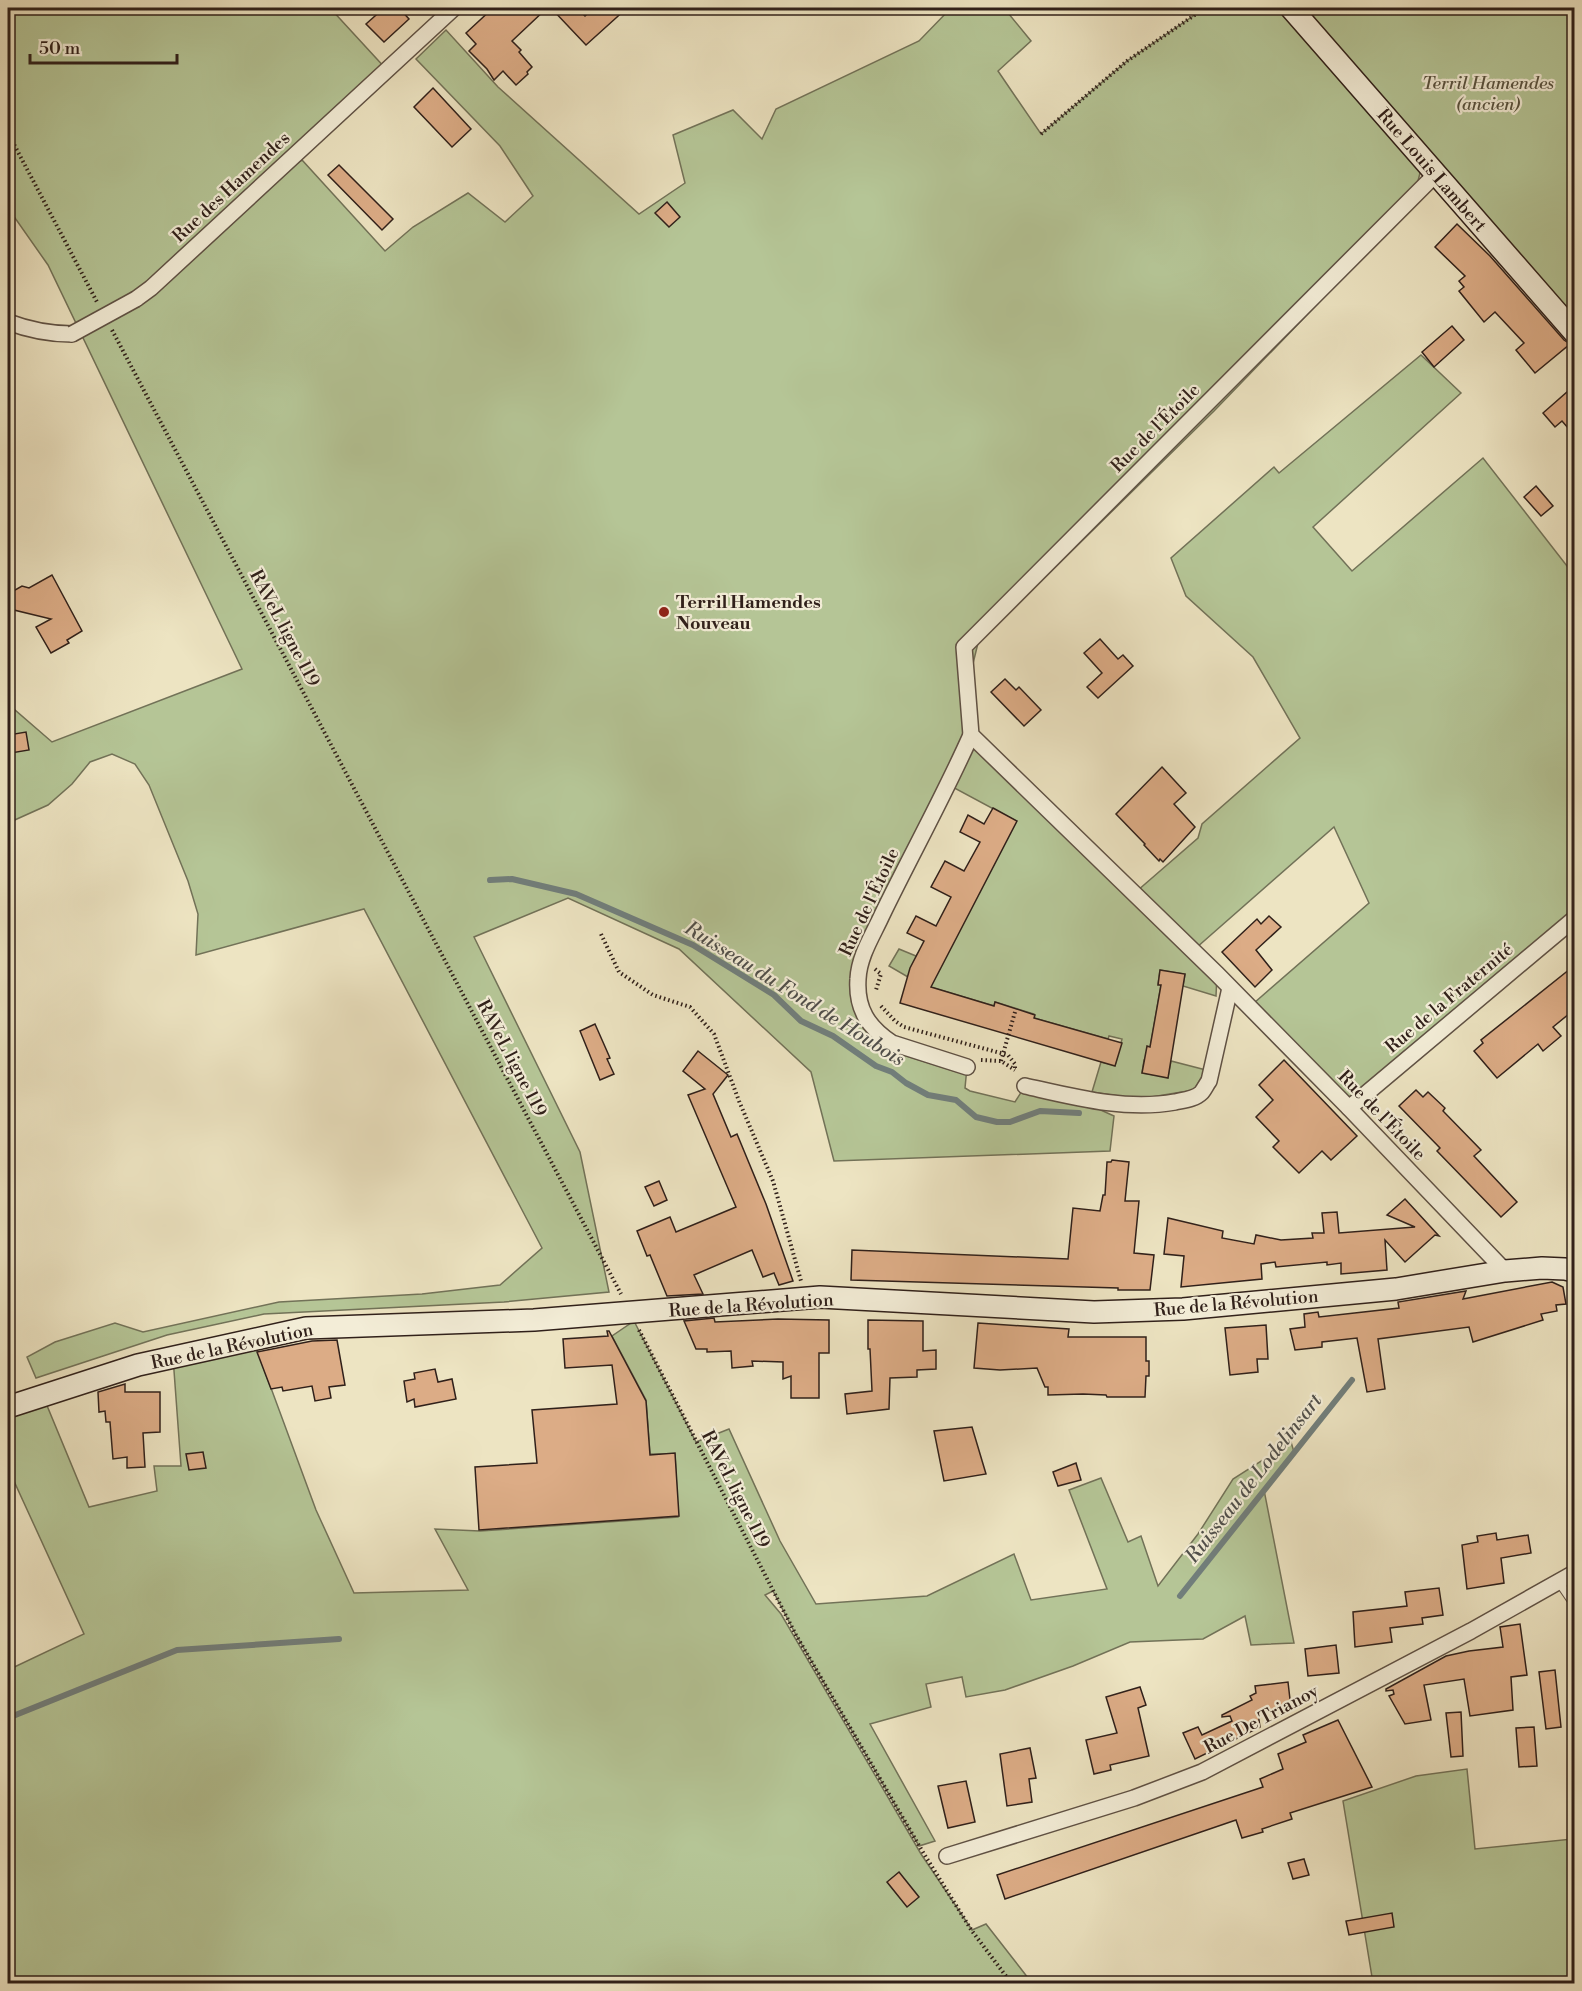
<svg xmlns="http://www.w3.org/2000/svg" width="1582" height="1991" font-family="'Libre Bodoni',serif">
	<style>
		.green { fill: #b5c596; stroke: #727258; stroke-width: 1.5 }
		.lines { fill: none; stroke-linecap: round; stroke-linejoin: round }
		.stream { stroke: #717e7b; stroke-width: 6 }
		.building { fill: #dcac86; stroke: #30201a; stroke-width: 1.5 }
		.lane-casing { stroke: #5f5144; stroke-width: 10 }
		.street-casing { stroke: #5f5144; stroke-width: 18 }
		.secondary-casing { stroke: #30201a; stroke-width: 24 }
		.path { stroke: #30201a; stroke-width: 4; stroke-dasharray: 1.5 3; stroke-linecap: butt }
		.lane { stroke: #f3edd7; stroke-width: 8 }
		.street { stroke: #f3edd7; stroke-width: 15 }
		.secondary { stroke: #f3edd7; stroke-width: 21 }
		.street-bridge-casing { stroke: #5f5144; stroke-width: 18; stroke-linecap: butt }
		.street-bridge { stroke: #f3edd7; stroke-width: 15 }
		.poi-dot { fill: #8f2418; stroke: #f3edd7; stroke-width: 2 }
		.labels { text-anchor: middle; stroke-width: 4.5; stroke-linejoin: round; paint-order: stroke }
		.park-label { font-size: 18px; font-style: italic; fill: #58523f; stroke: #f3edd7 }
		.street-label { font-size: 18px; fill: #30201a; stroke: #f3edd7 }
		.poi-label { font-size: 18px; font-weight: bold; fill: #30201a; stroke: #f3edd7; text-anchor: start }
		.water-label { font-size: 20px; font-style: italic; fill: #504f4b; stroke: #f3edd7 }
	</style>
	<rect width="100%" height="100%" fill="#ede4c2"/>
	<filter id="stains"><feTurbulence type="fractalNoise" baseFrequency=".00333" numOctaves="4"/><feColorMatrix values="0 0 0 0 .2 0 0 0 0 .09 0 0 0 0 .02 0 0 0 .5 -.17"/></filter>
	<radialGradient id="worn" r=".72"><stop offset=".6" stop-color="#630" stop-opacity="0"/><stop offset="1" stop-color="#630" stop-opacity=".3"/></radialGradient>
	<!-- green -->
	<g class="green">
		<polygon points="8,8 330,8 387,70 269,180 302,160 385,251 413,227 468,193 505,222 533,196 500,146 416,59 446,30 498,87 639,214 685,183 673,135 733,110 762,139 776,109 919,41 951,8 1004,8 1031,41 998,71 1041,134 1127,61 1205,8 1574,8 1574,324 1425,153 1417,185 1387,232 1214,411 978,643 963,705 971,735 1217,974 1216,996 1183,986 1185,974 1160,970 1158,984 1161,985 1148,1060 1144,1060 1142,1073 1168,1077 1171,1061 1206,1070 1194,1090 1139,1099 1092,1092 1101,1062 1115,1065 1122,1039 1109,1036 1108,1039 1034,1018 1034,1014 995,1002 994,1006 920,984 889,966 899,949 916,956 1016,821 949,785 860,967 866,1025 888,1050 957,1072 967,1067 965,1088 970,1091 1015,1102 1025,1086 1072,1097 1114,1116 1110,1151 834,1161 811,1072 679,949 568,898 474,937 580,1152 609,1292 504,1302 264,1314 167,1335 36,1378 27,1357 55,1342 115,1323 143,1332 279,1302 422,1294 500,1285 542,1248 364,909 196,955 198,914 188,881 149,785 135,764 112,754 90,762 72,784 48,805 8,823 8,704 52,742 242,669 48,265 8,208"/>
		<polygon points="1421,355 1461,393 1313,527 1352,571 1483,458 1574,575 1574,910 1349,1101 1254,1003 1369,903 1334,827 1196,948 1137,891 1198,838 1202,824 1300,738 1253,657 1186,596 1171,558 1274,467 1279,473"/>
		<polygon points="634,1321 696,1442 729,1429 780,1541 816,1604 927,1596 1014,1554 1031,1600 1107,1589 1069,1490 1101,1478 1128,1542 1141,1536 1158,1586 1198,1534 1233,1479 1291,1442 1294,1452 1264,1490 1294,1643 1251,1645 1245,1616 1203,1639 1130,1642 1073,1666 1005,1690 966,1697 962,1677 926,1684 931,1707 870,1724 935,1841 919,1846 796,1635 773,1591 765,1595 781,1614 921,1854 972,1930 986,1924 1032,1983 8,1983 8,1670 84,1634 8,1468 8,1407 43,1396 89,1507 157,1491 154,1466 181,1466 173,1357 250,1340 257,1350 316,1510 354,1593 468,1590 435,1529 480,1531 678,1517 675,1454 650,1454 646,1400 612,1336"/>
		<polygon points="1467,1769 1475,1849 1572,1839 1574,1864 1574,1983 1373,1983 1343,1801 1416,1776"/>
	</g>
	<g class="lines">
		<!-- stream -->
		<g class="stream">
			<polyline points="490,880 512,879 576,894 693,945 774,995 801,1021 833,1036 876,1066 892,1072 906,1083 928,1095 956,1100 976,1117 997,1122 1010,1122 1040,1111 1079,1113"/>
			<polyline points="1180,1596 1352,1380"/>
			<polyline points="8,1718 177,1650 339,1639"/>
		</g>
	</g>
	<!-- building -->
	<g class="building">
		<polygon points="384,8 399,8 409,19 384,42 366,24"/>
		<polygon points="493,8 547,8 512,41 521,50 519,52 532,67 527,72 528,74 516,85 503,71 494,80 487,69 469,51 476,44 466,33"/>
		<polygon points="551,8 577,8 585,16 594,8 627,8 586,45"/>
		<polygon points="433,88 471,129 452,147 414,107"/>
		<polygon points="339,165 393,219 382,230 328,175"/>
		<polygon points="667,202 680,217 669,227 655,213"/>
		<polygon points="1457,224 1490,256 1564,340 1570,344 1535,373 1516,350 1524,343 1495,312 1484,322 1459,291 1464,287 1459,281 1465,276 1435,247"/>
		<polygon points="1452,326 1464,340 1434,367 1422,352"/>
		<polygon points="1575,385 1575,436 1562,421 1555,427 1543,413"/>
		<polygon points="1536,486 1553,506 1541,516 1524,497"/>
		<polygon points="52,575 82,631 67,640 69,643 51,653 36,627 51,619 14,610 8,599 8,594 22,586 29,588"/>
		<polygon points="1100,639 1118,659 1123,655 1133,666 1098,698 1087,687 1102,673 1084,653"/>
		<polygon points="1005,679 1016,690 1019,687 1041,710 1024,726 991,692"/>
		<polygon points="26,732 29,750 11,753 8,735"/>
		<polygon points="1162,767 1186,793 1174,804 1195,827 1163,862 1160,859 1159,861 1144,845 1145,844 1116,814"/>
		<polygon points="993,808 1017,821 931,987 994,1006 995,1002 1035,1015 1034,1018 1122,1043 1115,1066 900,1003 910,968 924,941 907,933 916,916 936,926 951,897 931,887 945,861 964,871 980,842 960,832 968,815 984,824"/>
		<polygon points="1269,916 1281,927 1256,950 1272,970 1255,987 1222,952 1257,919 1261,924"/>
		<polygon points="1575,965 1575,1009 1553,1027 1561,1036 1543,1051 1538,1044 1497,1078 1474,1051 1483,1043 1481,1040"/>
		<polygon points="1160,970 1185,974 1168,1078 1142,1073 1147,1046 1150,1047 1161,985 1158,985"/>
		<polygon points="595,1024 610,1058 607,1059 614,1074 600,1080 580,1031"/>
		<polygon points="698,1051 728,1075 713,1094 731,1137 737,1134 766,1204 793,1281 779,1285 774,1273 763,1277 752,1250 694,1275 703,1294 667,1296 650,1255 647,1256 637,1231 670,1217 676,1232 736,1207 688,1095 705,1089 683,1071"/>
		<polygon points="1284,1060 1357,1136 1331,1160 1322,1151 1299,1173 1273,1147 1279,1141 1256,1117 1273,1100 1259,1085"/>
		<polygon points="1416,1090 1423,1097 1428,1092 1445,1108 1443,1111 1481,1150 1474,1156 1517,1202 1501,1217 1437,1151 1440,1148 1399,1106"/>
		<polygon points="1112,1160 1129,1162 1125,1201 1139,1201 1134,1253 1154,1255 1150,1290 1118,1290 1118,1288 851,1280 852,1250 1068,1259 1073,1208 1100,1211 1103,1195 1105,1195 1107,1162 1111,1162"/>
		<polygon points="659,1181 667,1200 654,1206 645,1187"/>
		<polygon points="1405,1199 1439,1236 1435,1235 1405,1262 1385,1240 1387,1270 1341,1274 1341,1263 1327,1265 1327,1262 1276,1267 1275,1262 1261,1264 1262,1279 1181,1287 1184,1256 1164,1254 1168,1218 1223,1231 1222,1238 1254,1244 1256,1235 1281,1240 1313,1238 1312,1233 1324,1233 1322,1213 1337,1212 1339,1233 1415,1227 1387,1215"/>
		<polygon points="1552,1282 1563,1287 1566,1304 1556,1305 1557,1311 1541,1314 1543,1320 1473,1342 1469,1327 1378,1339 1385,1389 1367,1392 1357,1338 1322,1342 1322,1347 1295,1350 1290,1329 1305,1327 1304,1314 1318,1312 1319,1317 1399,1308 1398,1302 1466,1291 1463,1299"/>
		<polygon points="714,1318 715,1322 778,1319 829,1320 829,1353 819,1353 819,1398 791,1398 791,1376 783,1379 783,1362 752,1361 753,1366 732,1368 731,1351 707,1352 707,1349 696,1349 684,1321"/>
		<polygon points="868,1320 923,1321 923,1351 936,1350 936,1369 917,1370 917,1377 890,1378 889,1409 847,1414 845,1394 872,1391 870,1349 868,1349"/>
		<polygon points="978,1323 1069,1329 1068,1337 1146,1337 1146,1361 1149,1361 1149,1376 1146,1376 1145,1397 1107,1397 1106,1395 1083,1394 1048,1395 1048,1387 1045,1387 1037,1368 1000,1370 974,1368"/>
		<polygon points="1266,1325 1268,1359 1257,1359 1258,1372 1230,1375 1225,1328"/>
		<polygon points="607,1331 609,1331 646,1401 650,1455 675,1453 679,1516 479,1530 475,1467 537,1463 532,1410 617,1404 612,1365 565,1368 563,1339 608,1336"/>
		<polygon points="337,1340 345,1385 329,1387 331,1398 315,1401 312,1386 283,1391 282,1387 271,1389 257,1352 312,1341"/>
		<polygon points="435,1369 438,1382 452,1379 456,1399 415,1407 414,1399 407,1402 404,1381 415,1379 414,1373"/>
		<polygon points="125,1384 125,1392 160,1392 160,1432 143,1433 145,1467 127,1468 127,1457 113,1459 110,1422 106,1422 105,1411 99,1412 98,1392"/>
		<polygon points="972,1427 986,1474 944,1481 934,1431"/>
		<polygon points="203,1452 206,1468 189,1470 186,1454"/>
		<polygon points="1076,1463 1081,1480 1058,1486 1053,1472"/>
		<polygon points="1496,1533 1497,1540 1528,1535 1531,1553 1501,1558 1504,1583 1467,1589 1462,1545 1478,1542 1477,1536"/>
		<polygon points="1439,1588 1443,1615 1422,1618 1423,1624 1390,1628 1392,1642 1355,1647 1353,1612 1407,1606 1405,1592"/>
		<polygon points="1520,1624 1527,1675 1511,1677 1513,1710 1470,1716 1464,1679 1424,1685 1431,1720 1405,1724 1389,1696 1394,1694 1393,1690 1386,1691 1386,1689 1446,1656 1469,1651 1503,1647 1500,1627"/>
		<polygon points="1336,1645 1339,1673 1308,1676 1305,1649"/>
		<polygon points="1555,1670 1561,1727 1546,1729 1539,1672"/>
		<polygon points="1288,1682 1291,1708 1258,1713 1260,1727 1195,1759 1183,1733 1198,1727 1202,1735 1232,1721 1230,1716 1222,1717 1222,1715 1252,1700 1250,1696 1256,1693 1255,1686"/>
		<polygon points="1140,1687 1146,1705 1138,1708 1149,1756 1110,1765 1111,1770 1094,1774 1086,1740 1117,1733 1106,1697"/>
		<polygon points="1461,1712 1463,1756 1451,1757 1446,1713"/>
		<polygon points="1338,1720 1372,1787 1290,1813 1292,1819 1262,1829 1263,1832 1242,1838 1236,1820 1005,1899 997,1875 1263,1787 1260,1779 1283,1769 1278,1754 1306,1742 1303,1735"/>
		<polygon points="1534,1727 1537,1766 1519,1767 1516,1728"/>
		<polygon points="1030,1748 1036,1778 1029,1779 1032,1802 1007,1806 1000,1754"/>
		<polygon points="966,1781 975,1822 948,1828 938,1786"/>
		<polygon points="1304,1859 1309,1875 1293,1879 1288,1863"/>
		<polygon points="899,1872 919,1897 907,1907 887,1882"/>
		<polygon points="1392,1913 1394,1927 1349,1935 1346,1921"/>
	</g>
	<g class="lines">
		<defs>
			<polyline id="lane" points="1559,1582 1574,1604"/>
			<g id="street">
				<polyline points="1436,174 964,647 971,735 1217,974 1349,1108 1505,1271"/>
				<polyline points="136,299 151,288 454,8"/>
				<path d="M8,322C29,330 49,334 72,334"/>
				<path d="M967,1067L892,1043C868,1027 856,1009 858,979C859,956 873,935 882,915C911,855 944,796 971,735"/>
				<path d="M1025,1086C1074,1097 1125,1111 1175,1102C1184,1100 1195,1099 1201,1093C1204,1090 1206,1085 1209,1081L1230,988"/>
				<polyline points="1349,1108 1574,919"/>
				<polyline points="947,1856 1134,1798 1202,1772 1471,1631 1574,1573"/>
			</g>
			<g id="secondary">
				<polyline points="1291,8 1574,332"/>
				<polyline points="8,1407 138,1365 306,1328 534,1320 820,1297 1094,1312 1183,1309 1396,1289 1505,1271 1542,1268 1565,1269 1574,1271"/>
			</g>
		</defs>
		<!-- lane casing -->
		<use href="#lane" class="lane-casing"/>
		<!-- street casing -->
		<use href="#street" class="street-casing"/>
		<!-- secondary casing -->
		<use href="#secondary" class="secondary-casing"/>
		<!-- path -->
		<g class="path">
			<polyline points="8,133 97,302"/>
			<polyline points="1041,134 1127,61 1205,8"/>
			<polyline points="112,330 621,1294"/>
			<polyline points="601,934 619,972 653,995 690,1007 714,1034 739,1101 773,1181 801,1281"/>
			<polyline points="875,969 881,974 876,990"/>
			<polyline points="881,1006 895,1021 904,1027 1008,1055 1015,1064 1015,1068"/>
			<polyline points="981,1060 1001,1061 1015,1070"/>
			<polyline points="1001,1061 1015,1012"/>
			<polyline points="639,1330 796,1635 924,1854 972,1931 1012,1984"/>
		</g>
		<!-- lane -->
		<use href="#lane" class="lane"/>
		<!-- street -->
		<use href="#street" class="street"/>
		<!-- secondary -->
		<use href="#secondary" class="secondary"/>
		<defs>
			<polyline id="street-bridge" points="72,334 136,299"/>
		</defs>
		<!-- street-bridge casing -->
		<use href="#street-bridge" class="street-bridge-casing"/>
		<!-- street-bridge -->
		<use href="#street-bridge" class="street-bridge"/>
	</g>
	<!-- markers -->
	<circle class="poi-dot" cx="664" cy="612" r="6"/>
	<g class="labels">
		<!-- park labels -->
		<g class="park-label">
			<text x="1488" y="89">Terril Hamendes<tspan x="1488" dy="21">(ancien)</tspan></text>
		</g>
		<!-- street labels -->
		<g class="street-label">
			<text transform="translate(1432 170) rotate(49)" y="6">Rue Louis Lambert</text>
			<text transform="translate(231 187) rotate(-43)" y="6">Rue des Hamendes</text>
			<text transform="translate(1155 428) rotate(-45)" y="6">Rue de l'Étoile</text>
			<text transform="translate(285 628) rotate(62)" y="6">RAVeL ligne 119</text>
			<text transform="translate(869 902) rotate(-65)" y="6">Rue de l'Étoile</text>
			<text transform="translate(1449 998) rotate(-40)" y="6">Rue de la Fraternité</text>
			<text transform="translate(512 1058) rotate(62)" y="6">RAVeL ligne 119</text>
			<text transform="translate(1382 1115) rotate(46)" y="6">Rue de l'Étoile</text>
			<text transform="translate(1236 1303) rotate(-5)" y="6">Rue de la Révolution</text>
			<text transform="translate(751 1305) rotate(-4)" y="6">Rue de la Révolution</text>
			<text transform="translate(232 1346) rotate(-12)" y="6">Rue de la Révolution</text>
			<text transform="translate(736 1489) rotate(63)" y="6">RAVeL ligne 119</text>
			<text transform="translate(1261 1719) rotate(-28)" y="6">Rue De Trianoy</text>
		</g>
		<!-- poi labels -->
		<g class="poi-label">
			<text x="676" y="608">Terril Hamendes<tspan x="676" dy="21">Nouveau</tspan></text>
		</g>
		<!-- water labels -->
		<g class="water-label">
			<text transform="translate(795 993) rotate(32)" y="7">Ruisseau du Fond de Houbois</text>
			<text transform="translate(1253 1478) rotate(-52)" y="7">Ruisseau de Lodelinsart</text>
		</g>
	</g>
	<!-- margin -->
	<rect width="1582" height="1991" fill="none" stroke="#ede4c2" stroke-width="30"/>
	<rect x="9" y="9" width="1564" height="1973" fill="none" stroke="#30201a" stroke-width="3"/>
	<rect x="15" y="15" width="1552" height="1961" fill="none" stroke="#30201a" stroke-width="1.5"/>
	<!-- scale -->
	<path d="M30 54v9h147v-9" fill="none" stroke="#30201a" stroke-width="3"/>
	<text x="39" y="54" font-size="18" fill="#30201a" stroke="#f3edd7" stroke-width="4.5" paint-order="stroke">50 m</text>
	<rect width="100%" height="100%" filter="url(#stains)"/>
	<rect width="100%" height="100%" fill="url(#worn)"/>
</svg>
